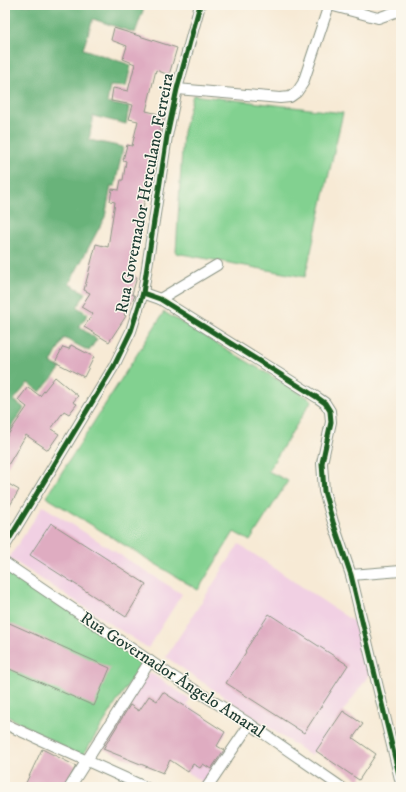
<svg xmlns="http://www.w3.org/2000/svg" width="406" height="792" font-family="'IM FELL DW Pica',serif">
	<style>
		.built { fill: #f1d0e3 }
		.green { fill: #82d190; stroke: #508762 }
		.forest { fill: #69b37a; stroke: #447857 }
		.building { fill: #dfacc1 }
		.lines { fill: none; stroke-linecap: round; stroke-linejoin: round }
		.street-casing { stroke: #8b9484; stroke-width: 12 }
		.street { stroke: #fff; stroke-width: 10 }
		.cycleway-casing { stroke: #fbf7ec; stroke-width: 8 }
		.cycleway { stroke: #1b5e20; stroke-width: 5 }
		.labels { text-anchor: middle; stroke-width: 3; stroke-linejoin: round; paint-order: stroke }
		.street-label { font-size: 17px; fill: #1f3d34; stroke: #fbf7ec }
	</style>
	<rect width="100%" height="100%" fill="#fbf7ec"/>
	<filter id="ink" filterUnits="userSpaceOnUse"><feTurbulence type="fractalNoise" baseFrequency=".025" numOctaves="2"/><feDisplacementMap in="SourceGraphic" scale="8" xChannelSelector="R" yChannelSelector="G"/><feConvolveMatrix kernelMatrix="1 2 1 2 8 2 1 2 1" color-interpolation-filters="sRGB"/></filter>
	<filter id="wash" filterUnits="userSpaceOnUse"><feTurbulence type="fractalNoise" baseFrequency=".012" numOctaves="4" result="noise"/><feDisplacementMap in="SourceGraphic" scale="16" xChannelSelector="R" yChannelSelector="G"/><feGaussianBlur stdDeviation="0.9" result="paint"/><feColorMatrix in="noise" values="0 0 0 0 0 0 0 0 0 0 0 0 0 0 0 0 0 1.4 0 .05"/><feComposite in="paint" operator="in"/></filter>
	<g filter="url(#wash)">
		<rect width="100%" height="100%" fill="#f7ead5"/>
		<!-- built -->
		<g class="built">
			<polygon points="43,506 182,594 148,648 9,558"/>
			<polygon points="239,544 360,626 370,674 311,756 166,657"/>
			<polygon points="149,672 190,699 187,705 227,731 218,745 226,751 205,784 115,725"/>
		</g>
		<!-- green -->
		<g class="green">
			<polygon points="193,95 343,113 305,277 176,253 183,132"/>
			<polygon points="164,312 312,400 268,471 288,481 250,541 234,532 198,590 46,497"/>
			<polygon points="5,569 144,659 82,757 5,715"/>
		</g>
		<!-- forest -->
		<polygon class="forest" points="5,5 145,5 135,33 93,19 83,49 131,65 126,87 110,86 107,103 129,107 126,124 93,116 89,140 123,147 115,186 111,186 105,217 69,284 86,293 77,307 88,314 79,327 97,339 89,351 64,338 51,363 61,368 40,392 28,383 14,400 24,408 11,427 18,431 14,439 5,433"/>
		<g id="blocks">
			<!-- building -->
			<g class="building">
				<polygon points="114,28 177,48 169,75 156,70 146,111 163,115 154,158 149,157 146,178 148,178 141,221 143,222 141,235 137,234 131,259 133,260 129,274 137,277 132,294 135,296 124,315 126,316 109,342 84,327 93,314 81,307 90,293 84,290 96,244 108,247 115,202 110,201 112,189 119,190 121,180 123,180 126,161 123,160 127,145 132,146 138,121 129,119 133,105 111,101 113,88 128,91 135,64 123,59 127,46 111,40"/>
				<polygon points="71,345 94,357 84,377 55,362 63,347 69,349"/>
				<polygon points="55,377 78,396 73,402 77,404 69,414 64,411 51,429 59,434 48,450 26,435 5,470 5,439 27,407 18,400 28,387 40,396"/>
				<polygon points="5,482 19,490 5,514"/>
				<polygon points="51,523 146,584 126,617 30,555"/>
				<polygon points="269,614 348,665 304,733 226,683 246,652 245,651"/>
				<polygon points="5,621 110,668 94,706 5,667"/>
				<polygon points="163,692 225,732 217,746 224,750 211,769 203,764 200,768 193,764 188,772 170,760 163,773 103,749 130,705 139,711 149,696 157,701"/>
				<polygon points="343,711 363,724 353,738 376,754 359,780 316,751"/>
				<polygon points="42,749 76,766 64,787 24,787"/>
			</g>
		</g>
	</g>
	<g filter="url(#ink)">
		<use href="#blocks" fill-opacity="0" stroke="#8b9484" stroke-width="1"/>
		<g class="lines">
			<defs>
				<g id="street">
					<polyline points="330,5 378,18 401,10"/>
					<polyline points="177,89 280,98 290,97 297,92 303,83 329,5"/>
					<polyline points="143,293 160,299 318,398 325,403 330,411 331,422 322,463 324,491 333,522 351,575 401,783"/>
					<polyline points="160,299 217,265"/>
					<polyline points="5,546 114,366 131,331 143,293 167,136 177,89 200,5"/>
					<polyline points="5,563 169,674 250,724 341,787"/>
					<polyline points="351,575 401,571"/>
					<polyline points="5,724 145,787"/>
					<polyline points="70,787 150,661"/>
					<polyline points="207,787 250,724"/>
				</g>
			</defs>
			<!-- street casing -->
			<use href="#street" class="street-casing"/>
			<!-- street -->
			<use href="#street" class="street"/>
			<defs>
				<g id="cycleway">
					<polyline points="143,293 160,299 318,398 325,403 330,411 331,422 322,463 324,491 333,522 351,575 401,783"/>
					<polyline points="5,546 114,366 131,331 143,293 167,136 177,89 200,5"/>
				</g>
			</defs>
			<!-- cycleway casing -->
			<use href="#cycleway" class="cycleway-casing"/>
			<!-- cycleway -->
			<use href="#cycleway" class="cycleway"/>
		</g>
	</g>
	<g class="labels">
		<!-- street labels -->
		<g class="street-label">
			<text transform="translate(144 193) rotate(-79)" y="6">Rua Governador Herculano Ferreira</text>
			<text transform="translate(173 674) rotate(33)" y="6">Rua Governador Ângelo Amaral</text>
		</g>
	</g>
	<!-- margin -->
	<rect width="406" height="792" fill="none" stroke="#fbf7ec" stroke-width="20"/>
</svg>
